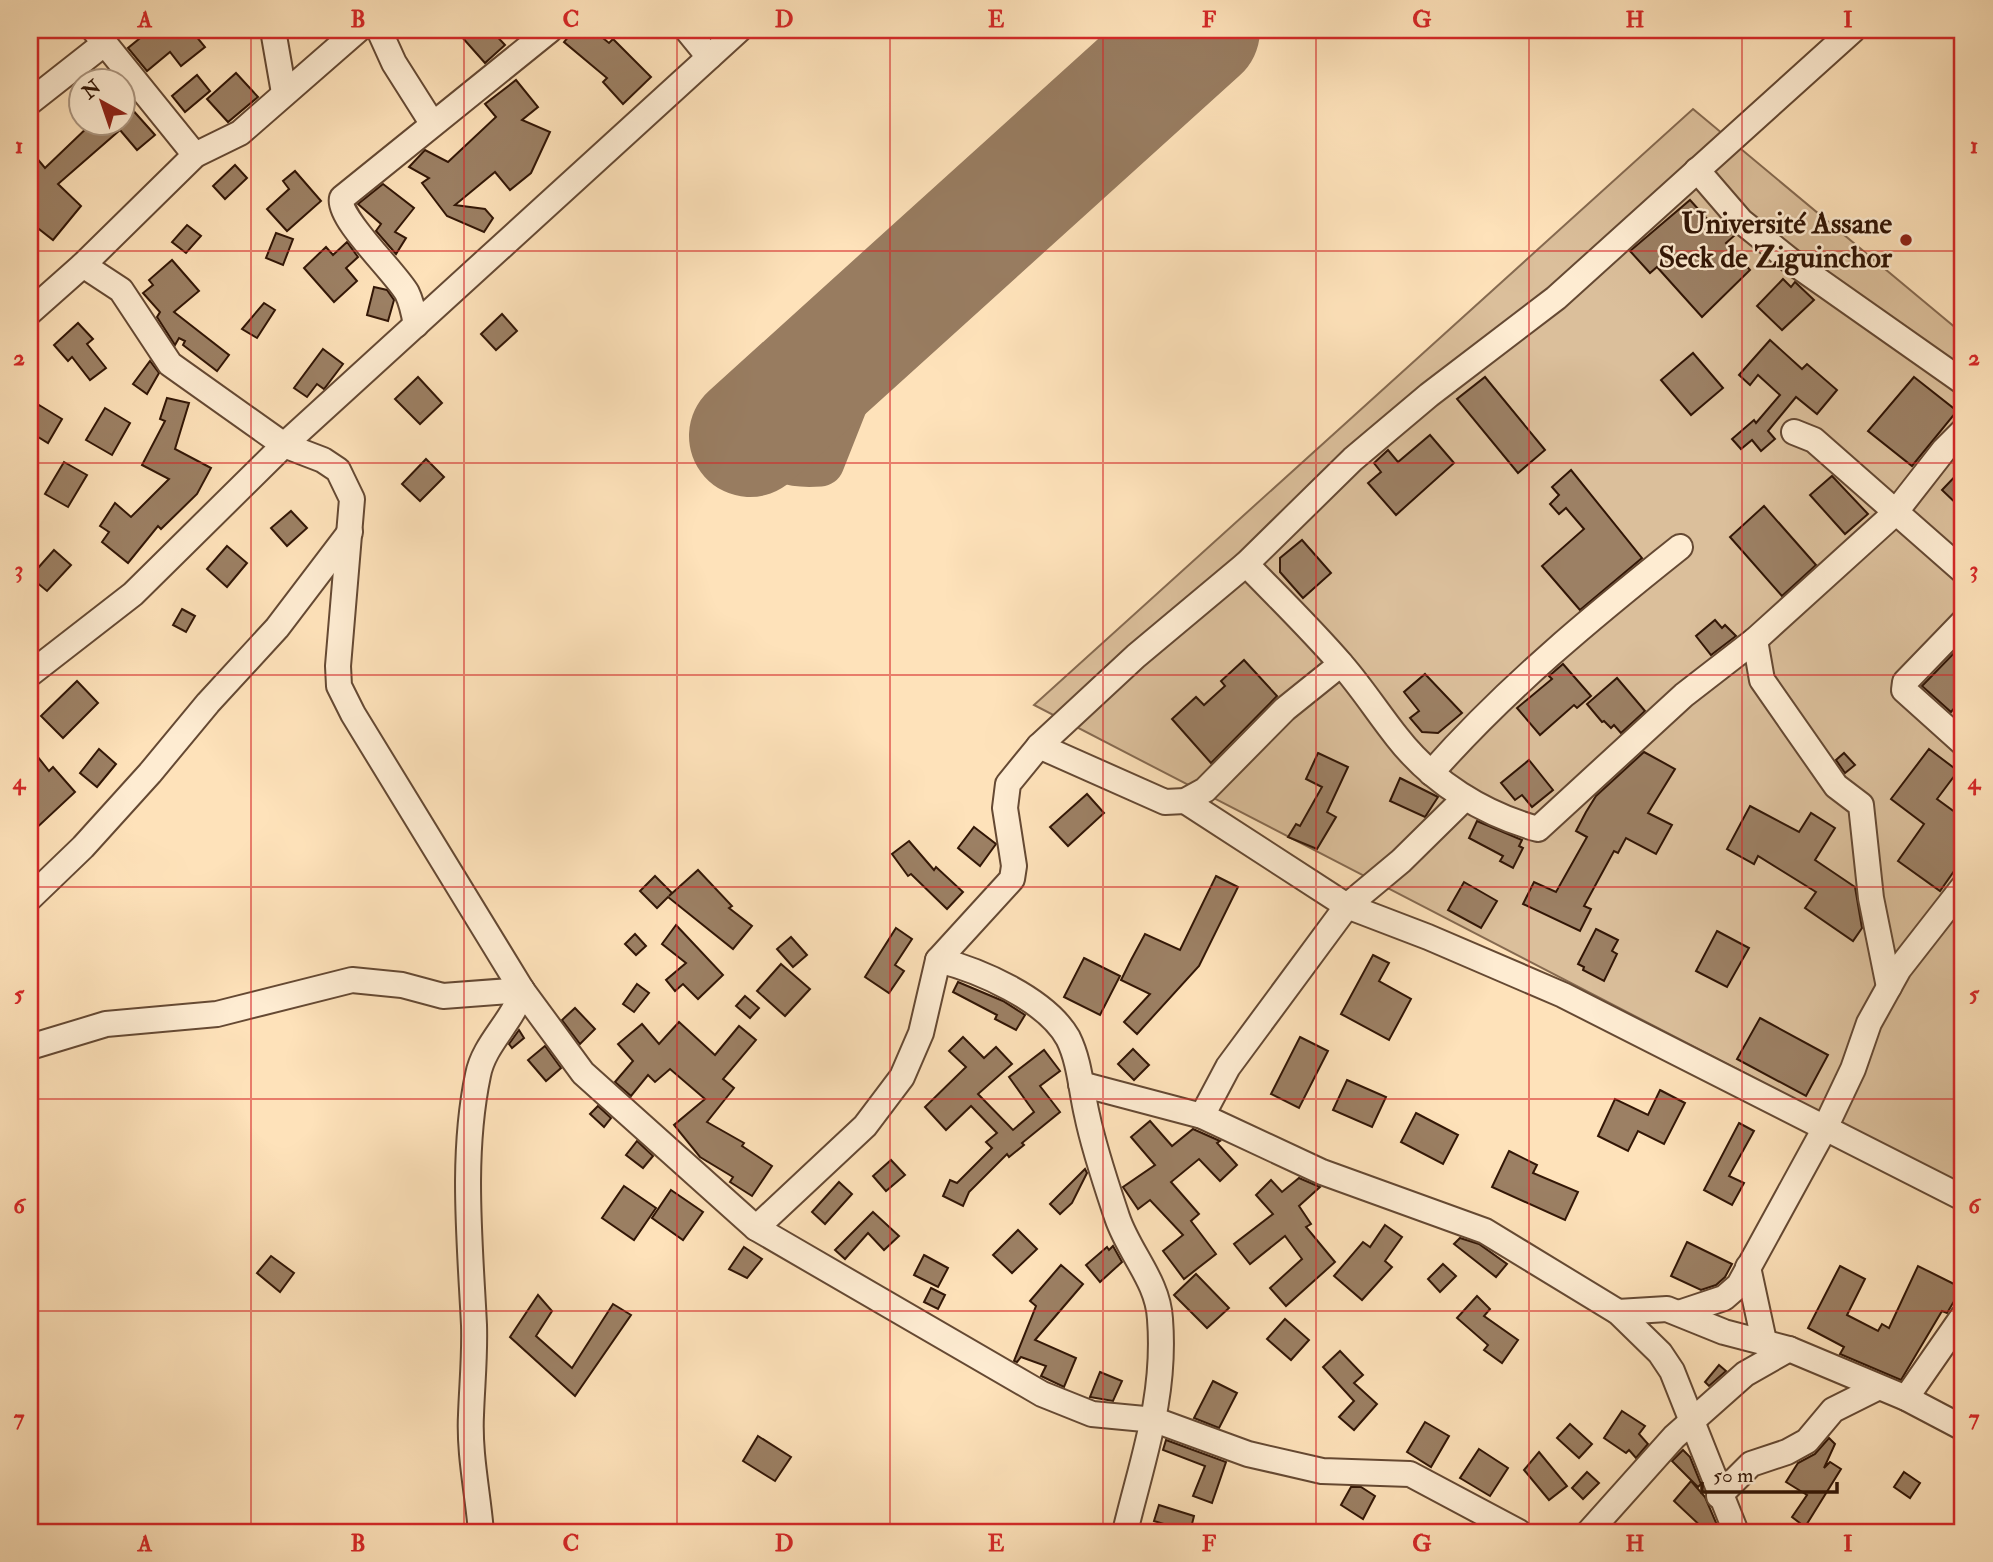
<svg xmlns="http://www.w3.org/2000/svg" width="1993" height="1562" font-family="'IM FELL Double Pica',serif">
	<style>
		.green { fill: #dbbf9b; stroke: #866a50; stroke-width: 2 }
		.lines { fill: none; stroke-linecap: round; stroke-linejoin: round }
		.taxiway { stroke: #987c60; stroke-width: 49 }
		.runway { stroke: #987c60; stroke-width: 122 }
		.building { fill: #9c8064; stroke: #321606; stroke-width: 2 }
		.minor-casing { stroke: #654933; stroke-width: 28 }
		.minor { stroke: #feecd2; stroke-width: 24 }
		.grid { fill: none; stroke: #d62828; stroke-width: 2; stroke-opacity: 0.55 }
		.poi-dot { fill: #8f2418; stroke: #feecd2; stroke-width: 2.5 }
		.labels { text-anchor: middle; stroke-width: 5; stroke-linejoin: round; paint-order: stroke }
		.poi-label { font-size: 30px; font-weight: bold; fill: #321606; stroke: #feecd2; text-anchor: end }
		.neatline { fill: none; stroke: #d62828; stroke-width: 2.5 }
		.grid-label { font-size: 23px; text-anchor: middle; font-weight: bold; fill: #d62828 }
	</style>
	<rect width="100%" height="100%" fill="#fee2ba"/>
	<filter id="stains"><feTurbulence type="fractalNoise" baseFrequency=".00286" numOctaves="4"/><feColorMatrix values="0 0 0 0 .2 0 0 0 0 .09 0 0 0 0 .02 0 0 0 .5 -.17"/></filter>
	<radialGradient id="worn" r=".72"><stop offset=".6" stop-color="#630" stop-opacity="0"/><stop offset="1" stop-color="#630" stop-opacity=".3"/></radialGradient>
	<!-- green -->
	<polygon class="green" points="1693,109 1963,334 1963,1186 1034,705"/>
	<g class="lines">
		<!-- taxiway -->
		<path class="taxiway" d="M839,356C820,361 792,362 777,375C754,393 752,432 774,452C786,463 805,463 820,462L858,366L900,301"/>
		<!-- runway -->
		<polyline class="runway" points="750,436 1199,30"/>
	</g>
	<!-- building -->
	<g class="building">
		<polygon points="150,30 191,30 205,47 181,66 170,52 147,71 128,48"/>
		<polygon points="467,30 491,30 505,45 485,63 461,36"/>
		<polygon points="574,30 593,30 609,43 613,39 651,77 623,104 603,82 607,78 564,42"/>
		<polygon points="236,73 258,97 228,122 207,99"/>
		<polygon points="197,75 210,91 185,112 172,96"/>
		<polygon points="516,80 538,107 522,120 550,132 531,173 510,190 495,172 455,205 485,209 493,218 484,232 447,216 422,183 429,178 409,167 425,150 448,162 496,117 485,104"/>
		<polygon points="122,98 155,135 137,150 120,130 58,184 81,206 53,240 30,222 30,150 45,168 93,122 122,122"/>
		<polygon points="235,165 247,178 225,199 213,186"/>
		<polygon points="295,171 321,201 287,231 267,209 289,189 283,181"/>
		<polygon points="383,184 414,208 395,232 406,238 396,254 376,231 381,224 358,204"/>
		<polygon points="1690,200 1717,230 1724,224 1735,235 1726,243 1750,270 1702,317 1657,267 1650,273 1630,251"/>
		<polygon points="187,225 201,236 186,253 172,242"/>
		<polygon points="276,233 293,239 283,265 266,258"/>
		<polygon points="347,242 358,257 346,268 357,281 334,302 304,268 326,247 333,255"/>
		<polygon points="172,260 199,291 174,312 229,355 217,371 183,345 185,341 179,338 175,345 157,317 160,312 143,293 153,285 149,280"/>
		<polygon points="1783,279 1791,287 1795,282 1814,300 1782,330 1757,306"/>
		<polygon points="374,287 387,290 394,300 388,321 367,315"/>
		<polygon points="264,303 275,310 257,338 242,329"/>
		<polygon points="502,314 517,331 496,350 481,334"/>
		<polygon points="78,323 93,339 87,344 106,368 90,380 72,357 68,361 54,345"/>
		<polygon points="1770,340 1802,369 1807,364 1837,390 1817,414 1796,397 1768,431 1775,439 1761,451 1752,440 1741,449 1732,439 1754,420 1756,423 1780,395 1758,375 1750,385 1739,375"/>
		<polygon points="323,349 343,364 324,389 317,384 307,397 294,388"/>
		<polygon points="1693,353 1723,388 1691,415 1661,380"/>
		<polygon points="150,361 159,373 147,394 133,384"/>
		<polygon points="418,377 442,403 420,424 395,399"/>
		<polygon points="1485,377 1545,450 1518,473 1457,399"/>
		<polygon points="1914,377 1957,411 1912,466 1868,431"/>
		<polygon points="167,398 189,403 175,449 211,468 197,494 161,529 158,526 128,563 102,542 109,532 100,526 115,503 131,517 169,479 142,465 165,421 160,419"/>
		<polygon points="39,405 62,419 48,443 30,432 30,420"/>
		<polygon points="105,408 130,423 112,455 86,440"/>
		<polygon points="1430,435 1454,463 1396,515 1368,483 1381,472 1374,463 1388,450 1398,462"/>
		<polygon points="426,459 444,477 420,501 402,484"/>
		<polygon points="64,462 87,475 68,507 45,494"/>
		<polygon points="1963,468 1963,510 1942,490"/>
		<polygon points="1571,470 1642,558 1580,610 1542,566 1584,529 1566,508 1559,514 1550,504 1559,495 1552,487"/>
		<polygon points="1832,476 1868,514 1845,534 1810,495"/>
		<polygon points="1764,506 1816,565 1782,596 1730,537"/>
		<polygon points="291,511 307,528 287,546 271,528"/>
		<polygon points="1302,540 1331,573 1303,598 1280,572 1280,558"/>
		<polygon points="227,546 247,563 227,587 207,569"/>
		<polygon points="54,550 71,565 47,591 30,577"/>
		<polygon points="182,609 195,616 186,632 173,625"/>
		<polygon points="1715,620 1722,628 1725,625 1736,636 1711,655 1696,636"/>
		<polygon points="1959,648 1963,652 1963,698 1951,712 1922,686"/>
		<polygon points="1244,660 1277,696 1211,763 1172,719 1196,697 1204,705 1225,686 1221,681"/>
		<polygon points="1563,664 1591,696 1577,708 1574,705 1540,735 1517,708 1552,679 1549,676"/>
		<polygon points="1425,674 1462,713 1438,733 1422,732 1410,718 1419,711 1404,692"/>
		<polygon points="1617,678 1645,711 1621,733 1614,725 1611,728 1604,721 1602,722 1587,704"/>
		<polygon points="77,681 98,703 63,738 41,716"/>
		<polygon points="30,747 49,771 53,767 75,792 30,834"/>
		<polygon points="99,749 116,764 97,787 80,773"/>
		<polygon points="1929,749 1958,771 1937,799 1963,818 1963,852 1956,862 1959,864 1940,891 1898,861 1924,824 1891,799"/>
		<polygon points="1644,752 1675,769 1648,813 1672,825 1656,854 1626,838 1618,853 1614,851 1584,906 1591,909 1580,931 1523,904 1534,882 1556,892 1587,837 1576,831 1586,812 1596,796"/>
		<polygon points="1318,753 1348,767 1327,812 1336,817 1317,849 1288,837 1296,824 1300,826 1322,787 1306,779"/>
		<polygon points="1844,753 1855,765 1845,773 1836,760"/>
		<polygon points="1529,760 1553,790 1532,807 1522,795 1515,800 1501,783"/>
		<polygon points="1400,778 1438,797 1425,817 1390,801"/>
		<polygon points="1087,794 1104,813 1068,846 1050,827"/>
		<polygon points="1750,806 1799,832 1811,813 1835,828 1815,860 1855,887 1862,928 1853,941 1805,908 1816,892 1758,856 1754,864 1727,849"/>
		<polygon points="1477,821 1522,840 1519,846 1523,848 1513,868 1500,861 1503,856 1469,838"/>
		<polygon points="974,827 996,844 980,866 958,848"/>
		<polygon points="909,841 934,870 936,867 963,892 947,909 911,874 908,876 892,854"/>
		<polygon points="698,870 732,906 729,908 752,926 733,949 668,897 657,908 640,891 655,876 672,893 669,896"/>
		<polygon points="1216,876 1238,887 1199,966 1137,1034 1124,1022 1150,994 1121,980 1131,960 1145,934 1180,950"/>
		<polygon points="1464,882 1497,901 1481,928 1448,910"/>
		<polygon points="676,925 723,975 698,999 683,984 675,991 666,980 686,963 662,944"/>
		<polygon points="896,928 912,939 895,965 904,971 889,993 865,977"/>
		<polygon points="1596,929 1618,940 1612,951 1617,954 1604,981 1583,970 1584,967 1578,964"/>
		<polygon points="1717,931 1749,948 1727,987 1696,971"/>
		<polygon points="635,934 646,946 636,955 625,944"/>
		<polygon points="791,937 807,955 793,967 777,949"/>
		<polygon points="1373,955 1389,963 1379,981 1411,999 1389,1040 1341,1014"/>
		<polygon points="1084,958 1120,976 1100,1015 1064,997"/>
		<polygon points="781,964 810,989 785,1016 757,991"/>
		<polygon points="958,982 1003,1001 1025,1015 1016,1030 995,1019 997,1015 953,992"/>
		<polygon points="637,984 649,993 634,1012 623,1004"/>
		<polygon points="745,996 759,1008 750,1018 736,1006"/>
		<polygon points="575,1008 595,1029 580,1044 562,1020"/>
		<polygon points="1760,1018 1828,1055 1806,1096 1737,1059"/>
		<polygon points="679,1022 715,1055 739,1026 756,1040 723,1079 734,1088 707,1122 744,1143 742,1146 772,1166 752,1196 730,1182 733,1177 700,1157 674,1125 705,1099 670,1069 655,1082 648,1075 631,1096 615,1082 633,1061 618,1044 642,1024 659,1044"/>
		<polygon points="519,1030 524,1038 512,1048 509,1044"/>
		<polygon points="963,1037 984,1058 996,1047 1012,1064 978,1094 1013,1130 1034,1112 1009,1077 1044,1050 1060,1071 1040,1086 1060,1112 1022,1143 1024,1145 1009,1157 1007,1154 969,1192 963,1206 943,1196 950,1180 957,1183 992,1148 986,1142 997,1133 971,1106 946,1130 925,1107 966,1067 949,1051"/>
		<polygon points="1300,1037 1328,1051 1299,1108 1271,1094"/>
		<polygon points="545,1046 561,1068 546,1081 528,1060"/>
		<polygon points="1133,1049 1149,1065 1134,1080 1118,1064"/>
		<polygon points="1347,1080 1386,1097 1372,1127 1333,1110"/>
		<polygon points="1660,1090 1685,1103 1664,1144 1638,1131 1628,1151 1598,1136 1615,1099 1648,1115"/>
		<polygon points="598,1106 611,1118 604,1127 590,1114"/>
		<polygon points="1416,1113 1458,1135 1443,1164 1401,1142"/>
		<polygon points="1150,1121 1172,1146 1193,1129 1220,1141 1217,1143 1237,1165 1220,1181 1199,1159 1171,1182 1199,1214 1191,1221 1216,1254 1184,1279 1163,1251 1183,1235 1150,1200 1138,1209 1123,1187 1155,1165 1131,1137"/>
		<polygon points="1739,1123 1754,1131 1729,1176 1744,1183 1732,1205 1704,1190"/>
		<polygon points="637,1141 653,1156 643,1168 626,1155"/>
		<polygon points="1509,1151 1537,1165 1533,1173 1578,1192 1565,1220 1492,1187"/>
		<polygon points="891,1160 905,1175 886,1191 873,1176"/>
		<polygon points="1085,1169 1087,1173 1072,1203 1060,1214 1050,1204"/>
		<polygon points="1299,1178 1320,1187 1299,1206 1311,1224 1306,1227 1335,1262 1286,1306 1270,1288 1302,1259 1285,1236 1250,1264 1234,1244 1273,1214 1256,1195 1271,1180 1282,1192"/>
		<polygon points="839,1182 852,1194 825,1224 812,1212"/>
		<polygon points="624,1186 656,1208 634,1240 602,1218"/>
		<polygon points="671,1190 703,1212 683,1240 652,1218"/>
		<polygon points="873,1212 899,1236 884,1250 868,1233 845,1259 835,1250"/>
		<polygon points="1385,1225 1402,1237 1385,1261 1392,1267 1362,1300 1334,1276 1363,1242 1370,1247"/>
		<polygon points="1018,1230 1037,1249 1012,1273 993,1255"/>
		<polygon points="1460,1238 1479,1244 1507,1264 1496,1277 1454,1244"/>
		<polygon points="1687,1242 1732,1264 1725,1277 1716,1285 1701,1290 1671,1276"/>
		<polygon points="1113,1246 1122,1262 1100,1282 1086,1265 1107,1247 1109,1250"/>
		<polygon points="744,1247 762,1259 747,1278 729,1269"/>
		<polygon points="924,1255 948,1268 938,1287 914,1275"/>
		<polygon points="271,1256 294,1273 280,1292 257,1273"/>
		<polygon points="1443,1264 1456,1276 1440,1292 1428,1279"/>
		<polygon points="1061,1265 1083,1284 1035,1340 1076,1358 1064,1387 1041,1376 1046,1366 1021,1357 1017,1362 1014,1361 1036,1306 1030,1301"/>
		<polygon points="1840,1266 1865,1279 1847,1315 1878,1331 1882,1324 1889,1328 1918,1266 1962,1288 1947,1313 1942,1311 1901,1380 1840,1354 1844,1347 1808,1328"/>
		<polygon points="1196,1274 1229,1308 1207,1328 1174,1295"/>
		<polygon points="931,1288 945,1295 938,1309 924,1302"/>
		<polygon points="538,1295 552,1311 536,1336 572,1368 613,1304 631,1315 575,1396 510,1337"/>
		<polygon points="1477,1296 1490,1309 1484,1316 1518,1340 1502,1363 1484,1350 1488,1345 1457,1318"/>
		<polygon points="1285,1319 1309,1340 1291,1360 1267,1339"/>
		<polygon points="1340,1351 1363,1375 1354,1383 1377,1404 1354,1430 1339,1417 1354,1401 1323,1367"/>
		<polygon points="1719,1365 1726,1371 1709,1386 1705,1382"/>
		<polygon points="1100,1372 1122,1381 1113,1401 1090,1397"/>
		<polygon points="1213,1381 1237,1393 1219,1428 1194,1418"/>
		<polygon points="1622,1411 1645,1426 1639,1434 1648,1444 1636,1458 1629,1450 1626,1453 1604,1438"/>
		<polygon points="1425,1422 1449,1436 1431,1467 1407,1452"/>
		<polygon points="1570,1424 1592,1444 1579,1458 1557,1438"/>
		<polygon points="758,1436 791,1457 775,1481 743,1461"/>
		<polygon points="1829,1438 1835,1444 1824,1468 1830,1462 1841,1469 1805,1527 1792,1517 1807,1495 1786,1482 1798,1463 1815,1454"/>
		<polygon points="1166,1440 1226,1462 1212,1503 1193,1496 1205,1466 1163,1450"/>
		<polygon points="1479,1449 1508,1468 1490,1496 1460,1478"/>
		<polygon points="1683,1450 1690,1457 1701,1484 1698,1487 1672,1461"/>
		<polygon points="1539,1452 1567,1486 1549,1500 1524,1470"/>
		<polygon points="1587,1472 1599,1483 1583,1499 1572,1488"/>
		<polygon points="1904,1472 1920,1483 1910,1498 1894,1487"/>
		<polygon points="1691,1481 1705,1497 1720,1532 1707,1532 1674,1501"/>
		<polygon points="1351,1487 1361,1487 1375,1496 1363,1519 1341,1505"/>
		<polygon points="1159,1505 1194,1516 1190,1532 1154,1521"/>
	</g>
	<g class="lines">
		<defs>
			<g id="minor">
				<polyline points="94,30 195,155"/>
				<polyline points="273,30 284,93"/>
				<polyline points="379,30 394,63 432,123"/>
				<polyline points="687,30 709,57"/>
				<polyline points="30,102 105,43"/>
				<polyline points="1697,170 1741,221 1791,261 1963,382"/>
				<polyline points="83,265 121,290 170,364 284,445 323,460 338,470 352,499 338,666 339,686 353,714 522,990 583,1073 756,1228 1042,1394 1092,1414 1155,1420 1248,1454 1322,1471 1410,1474 1519,1532"/>
				<polyline points="30,312 83,265 195,155 240,133 358,30"/>
				<path d="M416,325C414,314 412,303 407,293C396,273 336,217 342,198L550,30"/>
				<polyline points="1794,432 1814,440 1963,571"/>
				<path d="M1246,564C1278,597 1312,630 1342,665C1362,688 1378,713 1397,737C1432,782 1483,814 1538,829L1684,695L1755,640L1894,514L1944,450L1963,431"/>
				<polyline points="1963,622 1905,682 1904,690 1963,743"/>
				<polyline points="1755,640 1762,680 1836,786 1861,805 1871,898 1889,987"/>
				<polyline points="30,674 133,594 284,445 739,30"/>
				<polyline points="1039,746 1165,802 1185,801 1205,790 1285,709 1341,664"/>
				<path d="M1431,773C1506,688 1592,617 1680,547"/>
				<polyline points="1185,801 1347,906 1401,861 1465,798"/>
				<polyline points="30,898 83,847 150,773 208,703 277,628 350,532"/>
				<path d="M938,960C979,970 1046,999 1068,1038C1080,1062 1081,1090 1087,1115C1094,1149 1106,1184 1117,1217C1129,1253 1158,1281 1160,1319C1166,1397 1143,1457 1125,1532"/>
				<polyline points="30,1047 106,1024 217,1014 352,980 402,985 443,996 522,990"/>
				<polyline points="1081,1084 1202,1116 1322,1172 1485,1231 1618,1312 1660,1353 1672,1371 1736,1532"/>
				<polyline points="1202,1116 1228,1067 1347,906 1428,937 1563,995 1963,1198"/>
				<polyline points="756,1228 865,1126 902,1077 921,1033 938,960 1012,879 1014,866 1005,808 1008,784 1039,746 1136,656 1246,564 1353,459 1429,395 1556,298 1853,30"/>
				<polyline points="1748,1267 1764,1341"/>
				<polyline points="1618,1312 1667,1309 1724,1332 1789,1349 1906,1398 1963,1428"/>
				<polyline points="1679,1313 1724,1298 1739,1285 1825,1128 1853,1069 1869,1023 1899,969 1963,887"/>
				<polyline points="1906,1398 1963,1316"/>
				<polyline points="1719,1496 1751,1464 1787,1452 1807,1441 1833,1410 1877,1388"/>
				<path d="M481,1532C478,1494 469,1454 471,1415C472,1385 475,1356 474,1325C470,1243 461,1156 478,1075C484,1043 514,1021 522,990"/>
				<polyline points="1589,1532 1674,1437 1745,1374 1789,1349"/>
			</g>
		</defs>
		<!-- minor casing -->
		<use href="#minor" class="minor-casing"/>
		<!-- minor -->
		<use href="#minor" class="minor"/>
	</g>
	<!-- grid -->
	<path class="grid" d="M251,30V1532M464,30V1532M677,30V1532M890,30V1532M1103,30V1532M1316,30V1532M1529,30V1532M1742,30V1532M30,251H1963M30,463H1963M30,675H1963M30,887H1963M30,1099H1963M30,1311H1963"/>
	<!-- markers -->
	<circle class="poi-dot" cx="1906" cy="240" r="7"/>
	<g class="labels">
		<!-- poi labels -->
		<g class="poi-label">
			<text x="1892" y="233">Université Assane<tspan x="1892" dy="34">Seck de Ziguinchor</tspan></text>
		</g>
	</g>
	<!-- margin -->
	<rect width="1993" height="1562" fill="none" stroke="#fee2ba" stroke-width="77"/>
	<!-- north arrow -->
	<g transform="translate(102 102) rotate(320)"><circle r="33" fill="#feecd2" stroke="#ac9680" stroke-width="2"/>
	<path d="M0-5L12 26L0 18L-12 26Z" fill="#8f2418"/>
	<text y="-10" font-size="19" font-weight="bold" text-anchor="middle" fill="#321606">N</text>
	</g>
	<!-- scale -->
	<path d="M1702 1482v10h135v-10" fill="none" stroke="#321606" stroke-width="3.5"/>
	<text x="1713" y="1482" font-size="21" fill="#321606" stroke="#feecd2" stroke-width="5" paint-order="stroke">50 m</text>
	<rect x="38" y="38" width="1916" height="1486" class="neatline"/>
	<g class="grid-label">
		<text x="145" y="27">A</text>
		<text x="358" y="27">B</text>
		<text x="571" y="27">C</text>
		<text x="784" y="27">D</text>
		<text x="996" y="27">E</text>
		<text x="1209" y="27">F</text>
		<text x="1422" y="27">G</text>
		<text x="1635" y="27">H</text>
		<text x="1848" y="27">I</text>
		<text x="19" y="153">1</text>
		<text x="1974" y="153">1</text>
		<text x="19" y="365">2</text>
		<text x="1974" y="365">2</text>
		<text x="19" y="577">3</text>
		<text x="1974" y="577">3</text>
		<text x="19" y="789">4</text>
		<text x="1974" y="789">4</text>
		<text x="19" y="1001">5</text>
		<text x="1974" y="1001">5</text>
		<text x="19" y="1213">6</text>
		<text x="1974" y="1213">6</text>
		<text x="19" y="1425">7</text>
		<text x="1974" y="1425">7</text>
		<text x="145" y="1551">A</text>
		<text x="358" y="1551">B</text>
		<text x="571" y="1551">C</text>
		<text x="784" y="1551">D</text>
		<text x="996" y="1551">E</text>
		<text x="1209" y="1551">F</text>
		<text x="1422" y="1551">G</text>
		<text x="1635" y="1551">H</text>
		<text x="1848" y="1551">I</text>
	</g>
	<rect width="100%" height="100%" filter="url(#stains)"/>
	<rect width="100%" height="100%" fill="url(#worn)"/>
</svg>
